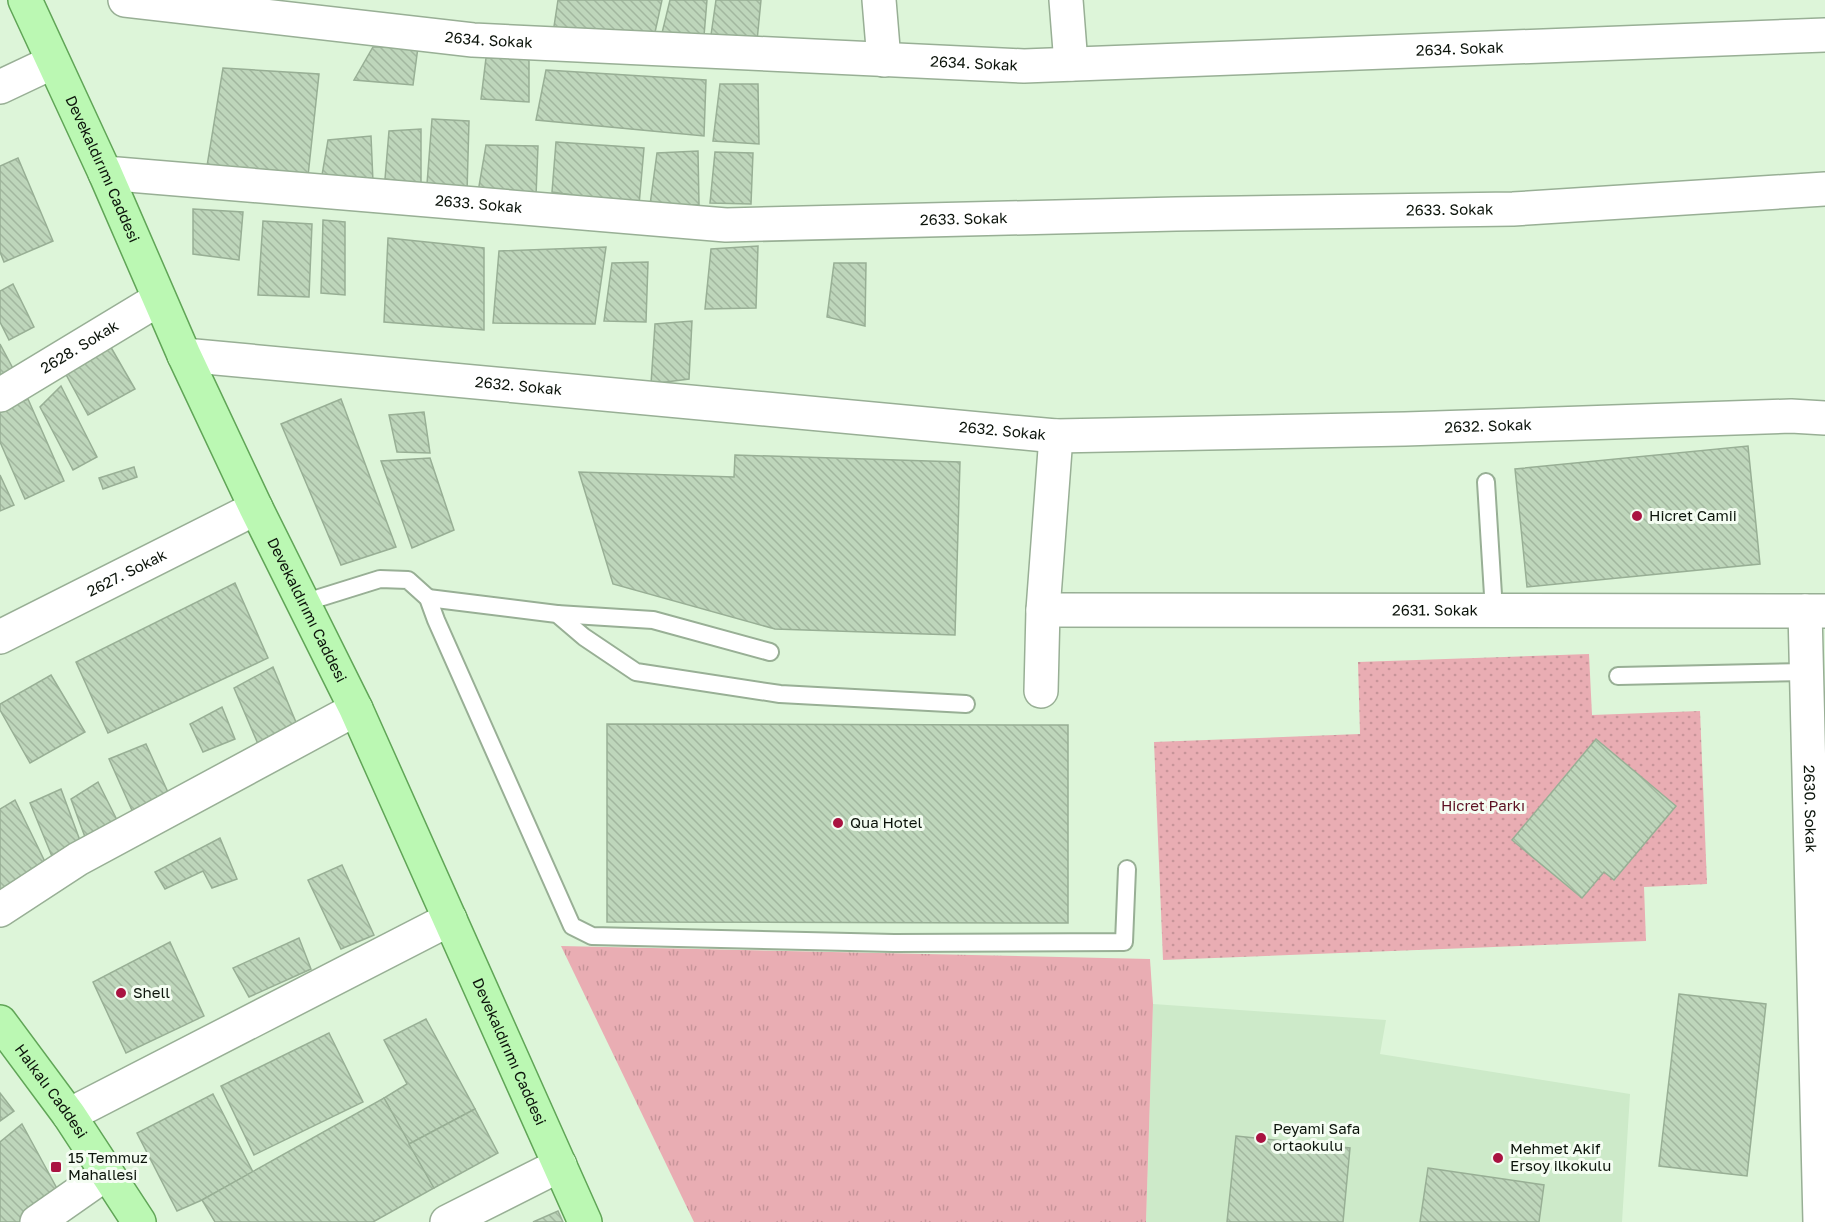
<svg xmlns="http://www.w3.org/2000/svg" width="1825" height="1222" font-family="'Golos Text',sans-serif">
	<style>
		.built { fill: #cdeac9 }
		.grass { fill: url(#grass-tufts) }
		.park { fill: url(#park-dots) }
		.building { fill: url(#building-back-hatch); stroke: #98af95; stroke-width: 1.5 }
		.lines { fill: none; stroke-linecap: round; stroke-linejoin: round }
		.lane-casing { stroke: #98af95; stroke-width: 20 }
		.street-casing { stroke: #98af95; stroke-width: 36 }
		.primary-casing { stroke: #60a557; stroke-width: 36 }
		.lane { stroke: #fff; stroke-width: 16 }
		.street { stroke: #fff; stroke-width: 33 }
		.primary { stroke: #bbf8b3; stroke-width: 33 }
		.poi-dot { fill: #a91341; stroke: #f4fdf2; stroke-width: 2 }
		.labels { text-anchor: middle; stroke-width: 6; stroke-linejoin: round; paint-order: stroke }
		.street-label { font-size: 15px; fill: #0c140b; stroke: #f4fdf2 }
		.poi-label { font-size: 15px; fill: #0c140b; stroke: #f4fdf2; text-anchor: start }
		.park-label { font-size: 15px; fill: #5c1123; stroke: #f4fdf2 }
	</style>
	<defs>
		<pattern id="grass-tufts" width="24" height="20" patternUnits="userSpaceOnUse" patternTransform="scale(1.5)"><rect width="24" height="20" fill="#e9adb3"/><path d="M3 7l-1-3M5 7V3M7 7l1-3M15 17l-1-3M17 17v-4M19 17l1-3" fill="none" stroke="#c79499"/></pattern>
		<pattern id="park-dots" width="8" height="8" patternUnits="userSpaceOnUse" patternTransform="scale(1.5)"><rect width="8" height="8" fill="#e9adb3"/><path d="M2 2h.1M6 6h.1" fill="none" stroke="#c79499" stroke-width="1.8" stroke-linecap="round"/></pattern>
		<pattern id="building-back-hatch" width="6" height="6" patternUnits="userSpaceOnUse" patternTransform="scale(1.5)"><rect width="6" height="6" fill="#bed6bb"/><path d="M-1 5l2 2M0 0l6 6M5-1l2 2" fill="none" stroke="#a2b79f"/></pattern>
	</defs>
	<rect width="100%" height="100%" fill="#ddf5d9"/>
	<!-- built -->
	<polygon class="built" points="1153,1004 1386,1020 1380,1054 1630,1094 1622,1222 1146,1222"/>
	<!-- grass -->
	<polygon class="grass" points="561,946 1150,959 1153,1004 1146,1222 694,1222"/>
	<!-- park -->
	<polygon class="park" points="1589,654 1592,715 1700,711 1707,884 1644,887 1646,941 1163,960 1154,742 1360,734 1358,662"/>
	<!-- building -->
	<g class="building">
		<polygon points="558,0 662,0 654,37 553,33"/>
		<polygon points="670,0 707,0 704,36 662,33"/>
		<polygon points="716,0 761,0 757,41 711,35"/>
		<polygon points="373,47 418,47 413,85 354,80"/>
		<polygon points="529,55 529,102 481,99 486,58"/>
		<polygon points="223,68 319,74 308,176 207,166"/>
		<polygon points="546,70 706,80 704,136 536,120"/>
		<polygon points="720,84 758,84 759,144 713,141"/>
		<polygon points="432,119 469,121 467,192 427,184"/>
		<polygon points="421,129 421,184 385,179 389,131"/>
		<polygon points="371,136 373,182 322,175 328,140"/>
		<polygon points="556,142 644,148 639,205 552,192"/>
		<polygon points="486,145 538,146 536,196 478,192"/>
		<polygon points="698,151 699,205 650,205 657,153"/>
		<polygon points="715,152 753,153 751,204 710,203"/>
		<polygon points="18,158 53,241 4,262 0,252 0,166"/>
		<polygon points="193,209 243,212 239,260 193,254"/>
		<polygon points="323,220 345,222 345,295 321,293"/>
		<polygon points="263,221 312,224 309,297 258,295"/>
		<polygon points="388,238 484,248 484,330 384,322"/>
		<polygon points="758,246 756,308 705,309 711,249"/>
		<polygon points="606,247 595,324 493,323 499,251"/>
		<polygon points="648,262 646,322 604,321 612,263"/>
		<polygon points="834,263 866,263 865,326 827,317"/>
		<polygon points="13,284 34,327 9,340 0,322 0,291"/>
		<polygon points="692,321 689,379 651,384 655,324"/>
		<polygon points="0,344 17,376 0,386"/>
		<polygon points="109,344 135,389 88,415 63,369"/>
		<polygon points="61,386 97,457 73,470 40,407"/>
		<polygon points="28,399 64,481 25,499 0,442 0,411"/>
		<polygon points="341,399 396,547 341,565 281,424"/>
		<polygon points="424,412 430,453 397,452 389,415"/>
		<polygon points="1748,446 1760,564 1527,587 1515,469"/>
		<polygon points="735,455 960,462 955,635 775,629 613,584 579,472 734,477"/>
		<polygon points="430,458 454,530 412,548 381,461"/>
		<polygon points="134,467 137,477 103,489 99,478"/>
		<polygon points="0,475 14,505 0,511"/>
		<polygon points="235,583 268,658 108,733 76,662"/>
		<polygon points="273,667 300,732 261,751 234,688"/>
		<polygon points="51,675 85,732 30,763 0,710 0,704"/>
		<polygon points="222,707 235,739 203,752 190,724"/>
		<polygon points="607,724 1068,725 1068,923 607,922"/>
		<polygon points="1596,739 1676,806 1614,880 1604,872 1582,898 1512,840"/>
		<polygon points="146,744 171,799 135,817 109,759"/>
		<polygon points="98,782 119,824 88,845 71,799"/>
		<polygon points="61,789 82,846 56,866 30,803"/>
		<polygon points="15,800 48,868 0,898 0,809"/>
		<polygon points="220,838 237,879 212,888 203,871 165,889 155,872"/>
		<polygon points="342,865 374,935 341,949 308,880"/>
		<polygon points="299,938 311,969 249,997 233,968"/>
		<polygon points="170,942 204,1016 126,1053 93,982"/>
		<polygon points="1679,994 1766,1004 1747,1176 1659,1166"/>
		<polygon points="426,1019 475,1109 409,1144 384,1098 407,1084 384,1040"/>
		<polygon points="329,1033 363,1102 254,1155 221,1086"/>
		<polygon points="0,1093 14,1111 0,1121"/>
		<polygon points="213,1094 253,1172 202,1200 177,1211 137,1133"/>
		<polygon points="384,1098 434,1188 373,1222 215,1222 202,1200"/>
		<polygon points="475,1109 498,1153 434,1188 409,1144"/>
		<polygon points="22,1124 60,1194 21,1222 0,1222 0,1142"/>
		<polygon points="1236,1136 1350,1148 1343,1222 1227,1222"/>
		<polygon points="1428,1168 1544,1185 1539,1222 1420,1222"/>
		<polygon points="558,1211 563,1222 533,1222"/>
	</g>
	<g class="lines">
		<defs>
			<g id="lane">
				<polyline points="1486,482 1494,611"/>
				<polyline points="428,598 557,614 584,637 636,672 780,694 966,704"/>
				<polyline points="303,603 380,579 408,580 428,598 436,620 572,926 592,936 894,943 1124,942 1127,869"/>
				<polyline points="557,614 653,620 770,652"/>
				<polyline points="1618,676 1807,672"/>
			</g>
			<g id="street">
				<path id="s1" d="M125,0L473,40L1024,66L1825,35"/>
				<polyline points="879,0 884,60"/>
				<polyline points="1066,0 1071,64"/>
				<polyline points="0,87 53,62"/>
				<path id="s2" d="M105,173L726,225L1176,214L1513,209L1825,189"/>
				<path id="s3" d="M184,355L1056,436L1405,429L1791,416L1825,418"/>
				<path id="s4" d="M0,395L159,299"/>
				<path id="s5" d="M1043,610L1825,611"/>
				<path id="s6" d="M1805,611L1820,1222"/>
				<path id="s7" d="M0,637L256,508"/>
				<polyline points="1041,691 1043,610 1056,436"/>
				<polyline points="0,910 78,859 356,709"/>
				<polyline points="69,1115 450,919"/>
				<polyline points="37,1222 107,1173"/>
				<polyline points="447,1222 560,1165"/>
			</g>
			<g id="primary">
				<path id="s8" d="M25,0L105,173L184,355L256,508L356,709L585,1222"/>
				<path id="s9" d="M0,1022L69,1115L139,1222"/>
			</g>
		</defs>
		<!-- lane casing -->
		<use href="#lane" class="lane-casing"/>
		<!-- street casing -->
		<use href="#street" class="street-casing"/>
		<!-- primary casing -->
		<use href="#primary" class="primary-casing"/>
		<!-- lane -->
		<use href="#lane" class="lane"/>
		<!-- street -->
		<use href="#street" class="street"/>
		<!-- primary -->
		<use href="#primary" class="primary"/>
	</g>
	<!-- markers -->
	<g class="poi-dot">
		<circle cx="1637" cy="516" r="6"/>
		<circle cx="838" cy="823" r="6"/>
		<circle cx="121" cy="993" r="6"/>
		<circle cx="1261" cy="1138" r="6"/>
		<circle cx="1498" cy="1158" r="6"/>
		<rect x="50" y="1161" width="12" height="12" rx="3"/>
	</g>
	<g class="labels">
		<!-- street labels -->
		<g class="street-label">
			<text dy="5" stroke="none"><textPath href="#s1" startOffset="366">2634. Sokak</textPath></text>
			<text dy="5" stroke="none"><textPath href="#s1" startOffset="1338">2634. Sokak</textPath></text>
			<text dy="5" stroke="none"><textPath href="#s1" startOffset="852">2634. Sokak</textPath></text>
			<text dy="5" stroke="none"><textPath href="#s8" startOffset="186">Devekaldırımı Caddesi</textPath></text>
			<text dy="5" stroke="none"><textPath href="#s2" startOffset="375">2633. Sokak</textPath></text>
			<text dy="5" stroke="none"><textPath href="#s2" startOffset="1347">2633. Sokak</textPath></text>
			<text dy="5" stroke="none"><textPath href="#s2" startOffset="861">2633. Sokak</textPath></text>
			<text dy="5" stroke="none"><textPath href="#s4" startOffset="93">2628. Sokak</textPath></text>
			<text dy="5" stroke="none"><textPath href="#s3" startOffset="336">2632. Sokak</textPath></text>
			<text dy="5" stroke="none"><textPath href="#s3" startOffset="1308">2632. Sokak</textPath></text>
			<text dy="5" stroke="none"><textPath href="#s3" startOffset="822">2632. Sokak</textPath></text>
			<text dy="5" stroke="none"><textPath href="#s7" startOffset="142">2627. Sokak</textPath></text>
			<text dy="5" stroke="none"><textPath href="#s8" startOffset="672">Devekaldırımı Caddesi</textPath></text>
			<text dy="5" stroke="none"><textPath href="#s5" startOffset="392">2631. Sokak</textPath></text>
			<text dy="5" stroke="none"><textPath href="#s6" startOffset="198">2630. Sokak</textPath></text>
			<text dy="5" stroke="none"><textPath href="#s8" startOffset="1158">Devekaldırımı Caddesi</textPath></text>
			<text dy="5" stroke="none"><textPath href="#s9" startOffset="86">Halkalı Caddesi</textPath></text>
		</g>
		<!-- poi labels -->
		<g class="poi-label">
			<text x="1649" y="521">Hicret Camii</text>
			<text x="850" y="828">Qua Hotel</text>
			<text x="133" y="998">Shell</text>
			<text x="1273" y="1134">Peyami Safa<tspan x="1273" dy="17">ortaokulu</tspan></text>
			<text x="1510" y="1154">Mehmet Akif<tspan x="1510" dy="17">Ersoy ilkokulu</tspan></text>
			<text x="68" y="1163">15 Temmuz<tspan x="68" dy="17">Mahallesi</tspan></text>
		</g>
		<!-- park labels -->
		<g class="park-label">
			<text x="1483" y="811">Hicret Parkı</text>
		</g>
	</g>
</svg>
